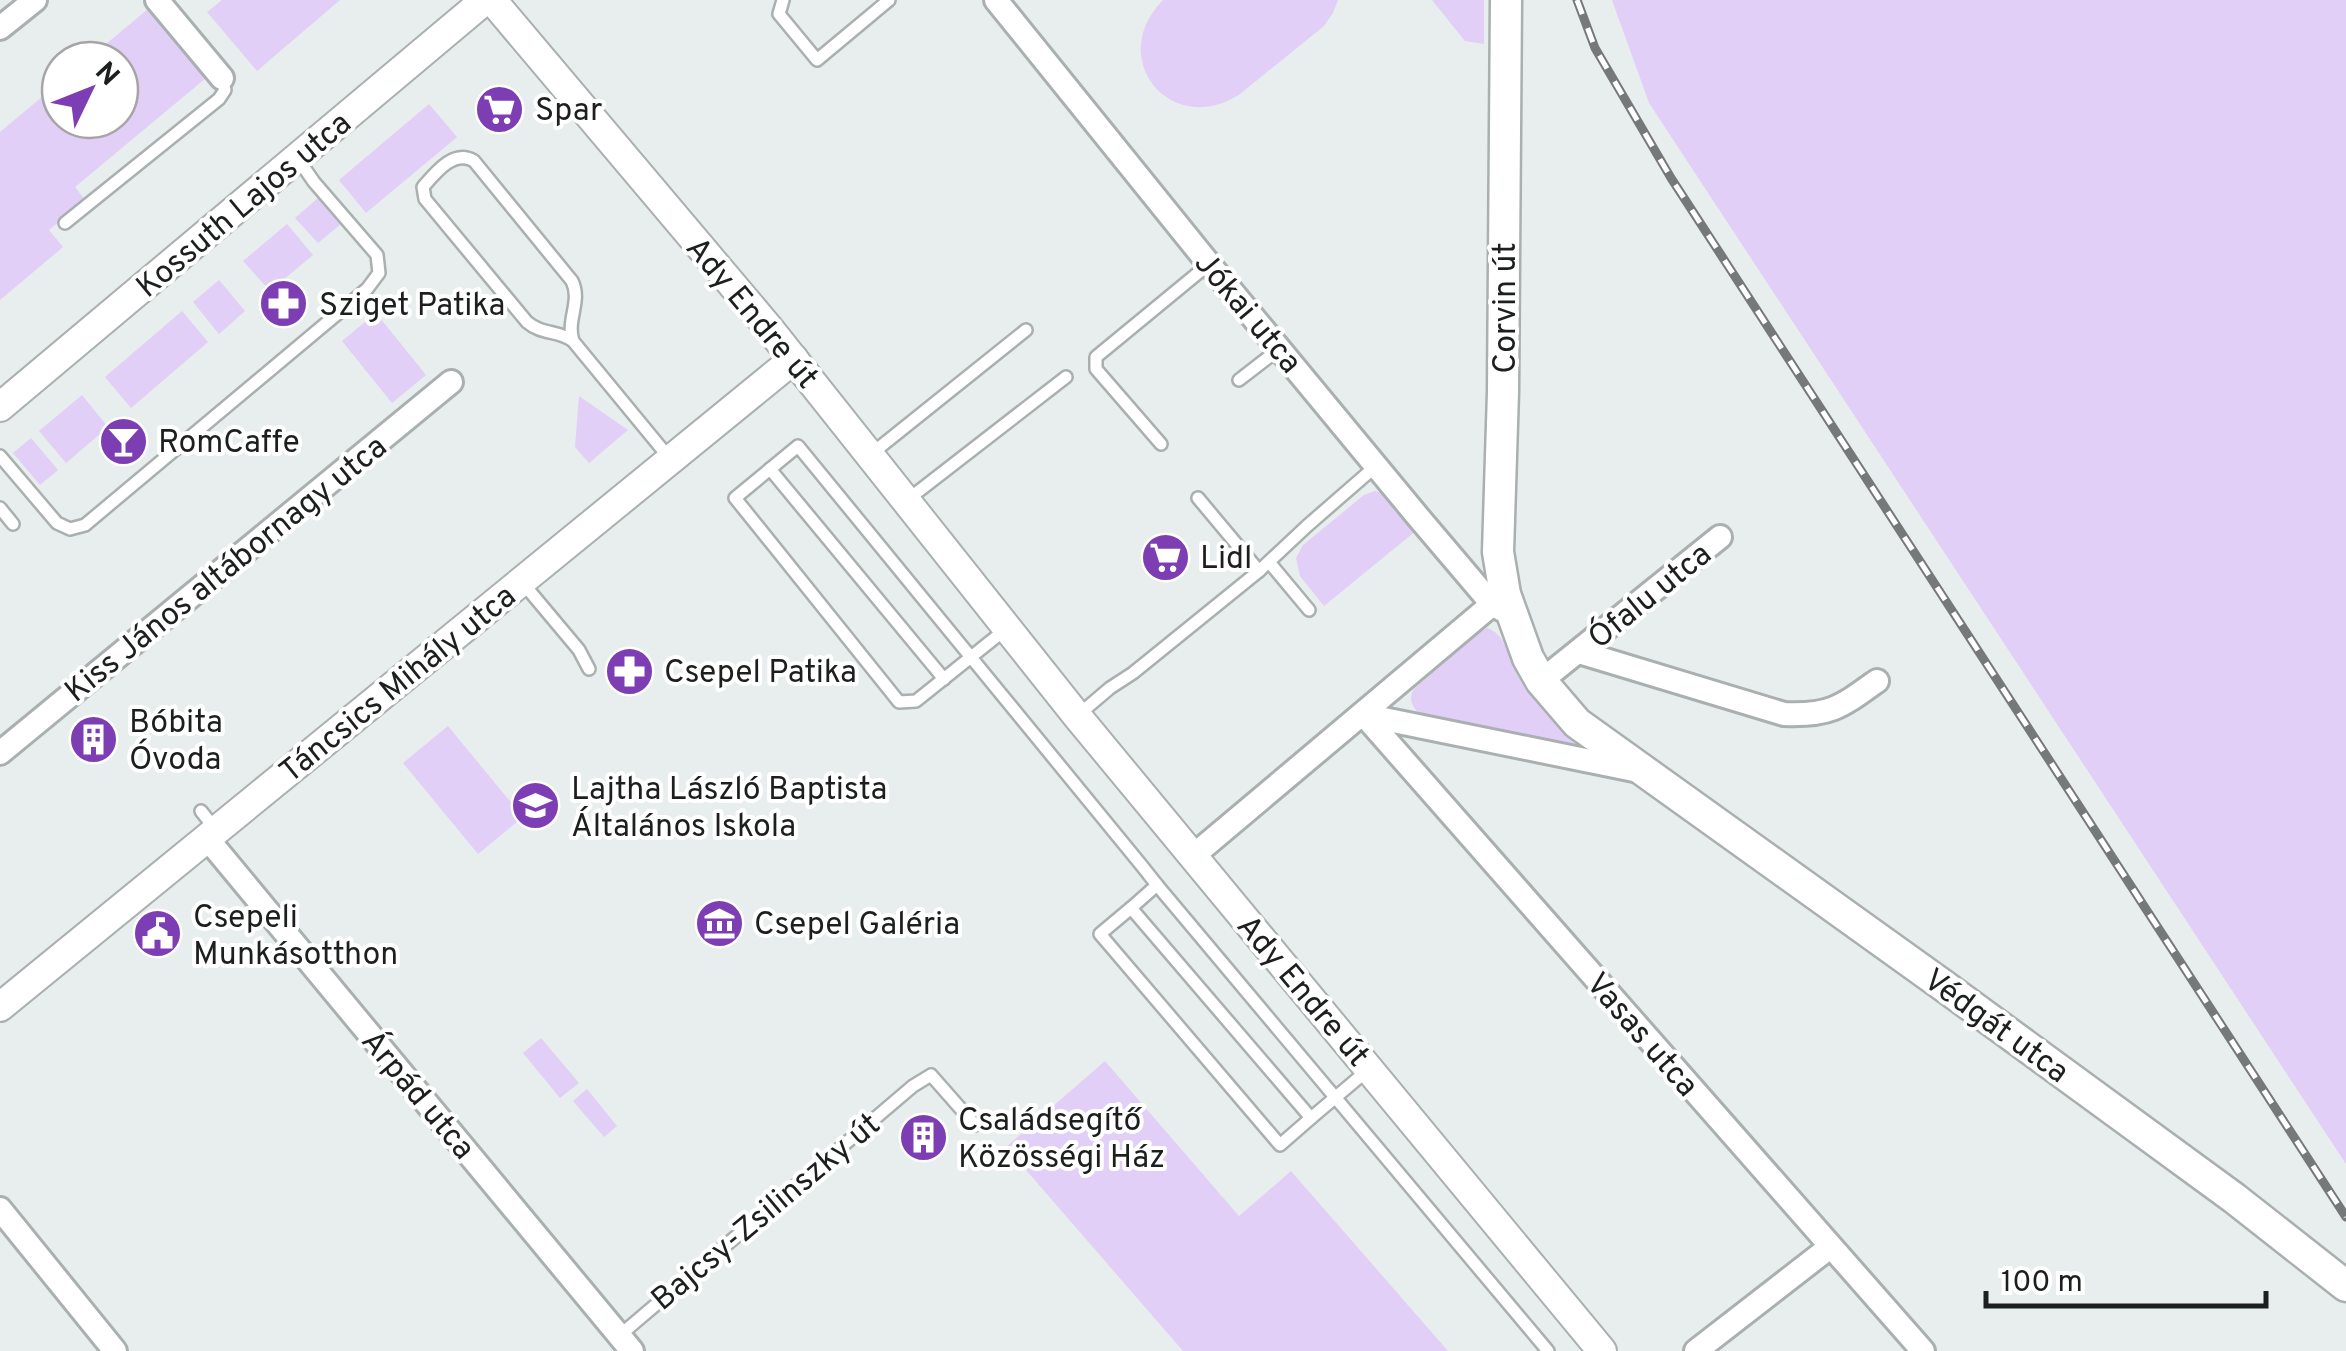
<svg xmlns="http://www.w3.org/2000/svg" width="2346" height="1351" font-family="Overpass,sans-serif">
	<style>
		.green { fill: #e1cff7 }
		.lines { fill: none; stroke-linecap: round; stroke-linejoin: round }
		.service-casing { stroke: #aaafaf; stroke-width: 16 }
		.minor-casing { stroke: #aaafaf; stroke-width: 28 }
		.tertiary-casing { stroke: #aaafaf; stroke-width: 32 }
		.secondary-casing { stroke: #aaafaf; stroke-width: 35 }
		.service { stroke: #fff; stroke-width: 11 }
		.minor { stroke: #fff; stroke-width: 22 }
		.tertiary { stroke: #fff; stroke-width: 28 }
		.secondary { stroke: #fff; stroke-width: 30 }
		.rail-casing { stroke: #767979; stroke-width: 9 }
		.rail { stroke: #fff; stroke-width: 5; stroke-dasharray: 15; stroke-linecap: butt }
		.labels { text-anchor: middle; stroke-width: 8; stroke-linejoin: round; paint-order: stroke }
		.poi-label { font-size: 32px; fill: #1d1f1f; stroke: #fff; text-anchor: start }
		.street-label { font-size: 32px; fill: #1d1f1f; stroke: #fff }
	</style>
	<rect width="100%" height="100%" fill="#e8eeed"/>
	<!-- green -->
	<g class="green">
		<polygon points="222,0 340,0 257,71 207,12"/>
		<path d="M1163,0H1338L1333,13L1324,26L1240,94C1171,139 1105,59 1163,0Z"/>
		<polygon points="1432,0 1484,0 1484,44 1465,41"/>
		<polygon points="1612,0 2346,0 2346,1164 1649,103"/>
		<polygon points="148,9 206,78 75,187 85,200 49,230 63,247 0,300 0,132 60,82 60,120 120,120 120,60 87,60"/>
		<polygon points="429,104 457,137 366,213 339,180"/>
		<polygon points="318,198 341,224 318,243 295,218"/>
		<polygon points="287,224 313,255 270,291 243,261"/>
		<polygon points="219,280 245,311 219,334 193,302"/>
		<polygon points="182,311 208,342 131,408 105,377"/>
		<polygon points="376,313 426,375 392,403 342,341"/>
		<polygon points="82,395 108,427 66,463 39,431"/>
		<polygon points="579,396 628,430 589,463 575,447"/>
		<polygon points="31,438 58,470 40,485 13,453"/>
		<polygon points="1375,491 1387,494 1417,530 1324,606 1300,576 1296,558 1303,545 1364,495"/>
		<path d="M1487,628C1504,634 1506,650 1514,665C1532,694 1562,719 1585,744L1586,749L1426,719C1416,712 1406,702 1414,689L1479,632Z"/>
		<polygon points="448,726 523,817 478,854 403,763"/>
		<polygon points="541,1038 579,1083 560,1098 523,1053"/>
		<polygon points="1105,1061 1239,1216 1291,1171 1448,1351 1183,1351 1006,1147"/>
		<polygon points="587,1089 617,1126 604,1137 573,1101"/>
	</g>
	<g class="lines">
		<defs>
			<g id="service">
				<polyline points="783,0 779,14 817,60 889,0"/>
				<polyline points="65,223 219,99 225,90 222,78"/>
				<path d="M573,341C566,320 582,301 572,281L474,161C454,149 436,172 423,187L425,199L527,322C542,335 559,330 573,341L671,460"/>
				<polyline points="1239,380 1279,349"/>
				<polyline points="1161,444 1096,369 1096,357 1209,264"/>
				<polyline points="870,455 1026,330"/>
				<polyline points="0,456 57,523 70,529 85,525 367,289 379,273 377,255 314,182 298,159"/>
				<polyline points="770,469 944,679"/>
				<polyline points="1198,498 1259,571"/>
				<polyline points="906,501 1066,377"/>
				<polyline points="0,508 13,524"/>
				<polyline points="1269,562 1309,610"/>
				<polyline points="522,582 579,650 589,669"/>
				<polyline points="1006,629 916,701 899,702 735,498 798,446 1142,866 1157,885 1548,1351"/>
				<polyline points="1077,716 1110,688 1133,673 1259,571 1307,526 1376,466"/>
				<polyline points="201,811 216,830"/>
				<polyline points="1157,885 1131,908 1311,1118 1369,1069"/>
				<polyline points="1131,908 1100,934 1280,1145 1311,1118"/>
				<polyline points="619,1336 913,1086 931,1075 975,1125"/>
			</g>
			<g id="minor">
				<polyline points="157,0 222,78"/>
				<polyline points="996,0 1209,264 1419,518 1492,604 1512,615"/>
				<polyline points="0,28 35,0"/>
				<path d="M1579,652L1784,714C1830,716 1841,707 1877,681"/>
				<polyline points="1541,681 1720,537"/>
				<polyline points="1364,715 1923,1351"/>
				<polyline points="1364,715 1639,771"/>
				<polyline points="0,753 451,382"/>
				<polyline points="206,837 632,1351"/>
				<polyline points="1193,856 1502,596"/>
				<polyline points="0,1209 115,1351"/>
				<polyline points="1696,1351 1830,1247"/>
			</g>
			<g id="tertiary">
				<polyline points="492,0 768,327 1077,716 1602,1351"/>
				<polyline points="0,407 485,0"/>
				<polyline points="0,1007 794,359"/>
			</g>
			<polyline id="secondary" points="1506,0 1503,392 1498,552 1505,594 1528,658 1541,681 1577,723 1944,986 2234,1198 2346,1286"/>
		</defs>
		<!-- service casing -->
		<use href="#service" class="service-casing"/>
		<!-- minor casing -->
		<use href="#minor" class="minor-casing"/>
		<!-- tertiary casing -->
		<use href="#tertiary" class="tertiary-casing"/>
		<!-- secondary casing -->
		<use href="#secondary" class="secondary-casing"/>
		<!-- service -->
		<use href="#service" class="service"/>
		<!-- minor -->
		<use href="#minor" class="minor"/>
		<!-- tertiary -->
		<use href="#tertiary" class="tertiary"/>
		<!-- secondary -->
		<use href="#secondary" class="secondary"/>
		<defs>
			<polyline id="rail" points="1577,0 1595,48 1671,178 2346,1217"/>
		</defs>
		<!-- rail casing -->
		<use href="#rail" class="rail-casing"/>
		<!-- rail -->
		<use href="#rail" class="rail"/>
	</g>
	<!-- icons -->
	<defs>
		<symbol id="supermarket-disc" viewBox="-11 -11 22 22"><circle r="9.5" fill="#7e3eb3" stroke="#fff"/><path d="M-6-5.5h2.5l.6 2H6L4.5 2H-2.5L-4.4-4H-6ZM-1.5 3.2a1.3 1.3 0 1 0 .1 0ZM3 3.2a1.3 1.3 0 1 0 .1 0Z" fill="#fff"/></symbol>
		<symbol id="pharmacy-disc" viewBox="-11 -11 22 22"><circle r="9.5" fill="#7e3eb3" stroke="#fff"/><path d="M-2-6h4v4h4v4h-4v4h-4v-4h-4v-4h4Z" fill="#fff"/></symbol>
		<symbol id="bar-disc" viewBox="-11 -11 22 22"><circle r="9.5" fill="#7e3eb3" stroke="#fff"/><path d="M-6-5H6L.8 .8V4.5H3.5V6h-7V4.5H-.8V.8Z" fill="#fff"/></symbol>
		<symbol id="building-disc" viewBox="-11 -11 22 22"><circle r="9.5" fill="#7e3eb3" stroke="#fff"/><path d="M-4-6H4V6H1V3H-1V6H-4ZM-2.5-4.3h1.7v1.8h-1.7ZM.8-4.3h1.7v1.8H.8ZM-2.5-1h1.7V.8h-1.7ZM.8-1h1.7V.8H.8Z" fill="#fff"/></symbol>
		<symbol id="school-disc" viewBox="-11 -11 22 22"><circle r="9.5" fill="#7e3eb3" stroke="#fff"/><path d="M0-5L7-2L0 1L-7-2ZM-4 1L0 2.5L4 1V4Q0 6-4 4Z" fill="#fff"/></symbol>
		<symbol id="museum-disc" viewBox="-11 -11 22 22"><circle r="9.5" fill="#7e3eb3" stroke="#fff"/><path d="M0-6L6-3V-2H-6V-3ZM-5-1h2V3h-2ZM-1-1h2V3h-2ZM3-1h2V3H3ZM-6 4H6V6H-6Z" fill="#fff"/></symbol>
		<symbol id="civic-disc" viewBox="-11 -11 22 22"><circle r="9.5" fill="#7e3eb3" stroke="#fff"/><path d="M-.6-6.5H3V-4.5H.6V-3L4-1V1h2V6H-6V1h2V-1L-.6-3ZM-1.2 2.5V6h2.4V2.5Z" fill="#fff"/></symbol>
	</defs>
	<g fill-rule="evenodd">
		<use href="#supermarket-disc" x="472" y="82" width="55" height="55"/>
		<use href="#pharmacy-disc" x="256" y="276" width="55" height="55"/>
		<use href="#bar-disc" x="96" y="414" width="55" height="55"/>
		<use href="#supermarket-disc" x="1138" y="530" width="55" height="55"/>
		<use href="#pharmacy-disc" x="602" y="644" width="55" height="55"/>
		<use href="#building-disc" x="66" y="712" width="55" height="55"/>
		<use href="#school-disc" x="508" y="778" width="55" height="55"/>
		<use href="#museum-disc" x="692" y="896" width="55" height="55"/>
		<use href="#civic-disc" x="130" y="906" width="55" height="55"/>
		<use href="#building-disc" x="896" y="1110" width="55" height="55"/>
	</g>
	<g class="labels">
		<!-- poi labels -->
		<g class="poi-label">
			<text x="535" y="120">Spar</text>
			<text x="319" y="315">Sziget Patika</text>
			<text x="158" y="452">RomCaffe</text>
			<text x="1200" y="568">Lidl</text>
			<text x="664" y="682">Csepel Patika</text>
			<text x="129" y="732">Bóbita<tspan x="129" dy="37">Óvoda</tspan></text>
			<text x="571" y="799">Lajtha László Baptista<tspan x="571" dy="37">Általános Iskola</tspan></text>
			<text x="193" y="927">Csepeli<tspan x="193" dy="37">Munkásotthon</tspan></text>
			<text x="754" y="934">Csepel Galéria</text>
			<text x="958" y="1130">Családsegítő<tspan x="958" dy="37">Közösségi Ház</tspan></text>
		</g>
		<!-- street labels -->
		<g class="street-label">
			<text transform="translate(243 204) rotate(-40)" y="11">Kossuth Lajos utca</text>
			<text transform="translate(1504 308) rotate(-90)" y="11">Corvin út</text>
			<text transform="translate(753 312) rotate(50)" y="11">Ady Endre út</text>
			<text transform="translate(1249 312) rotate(50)" y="11">Jókai utca</text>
			<text transform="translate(225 568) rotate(-39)" y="11">Kiss János altábornagy utca</text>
			<text transform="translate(1649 595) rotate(-39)" y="11">Ófalu utca</text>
			<text transform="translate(397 683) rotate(-39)" y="11">Táncsics Mihály utca</text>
			<text transform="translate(1304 990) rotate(50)" y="11">Ady Endre út</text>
			<text transform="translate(1997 1025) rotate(36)" y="11">Védgát utca</text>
			<text transform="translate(1643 1034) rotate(49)" y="11">Vasas utca</text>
			<text transform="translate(419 1094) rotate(50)" y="11">Árpád utca</text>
			<text transform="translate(765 1211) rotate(-40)" y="11">Bajcsy-Zsilinszky út</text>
		</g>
	</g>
	<!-- north arrow -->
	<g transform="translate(90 90) rotate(47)"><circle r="48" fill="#ffffff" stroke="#a5a5a5" stroke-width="2.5"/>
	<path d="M0-8L18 38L0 25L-18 38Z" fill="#7e3eb3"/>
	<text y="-15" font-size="28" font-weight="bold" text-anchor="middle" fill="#1d1f1f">N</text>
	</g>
	<!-- scale -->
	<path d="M1986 1291v15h280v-15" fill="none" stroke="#1d1f1f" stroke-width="5"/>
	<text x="2001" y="1291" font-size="30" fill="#1d1f1f" stroke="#ffffff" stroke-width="8" paint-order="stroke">100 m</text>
</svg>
